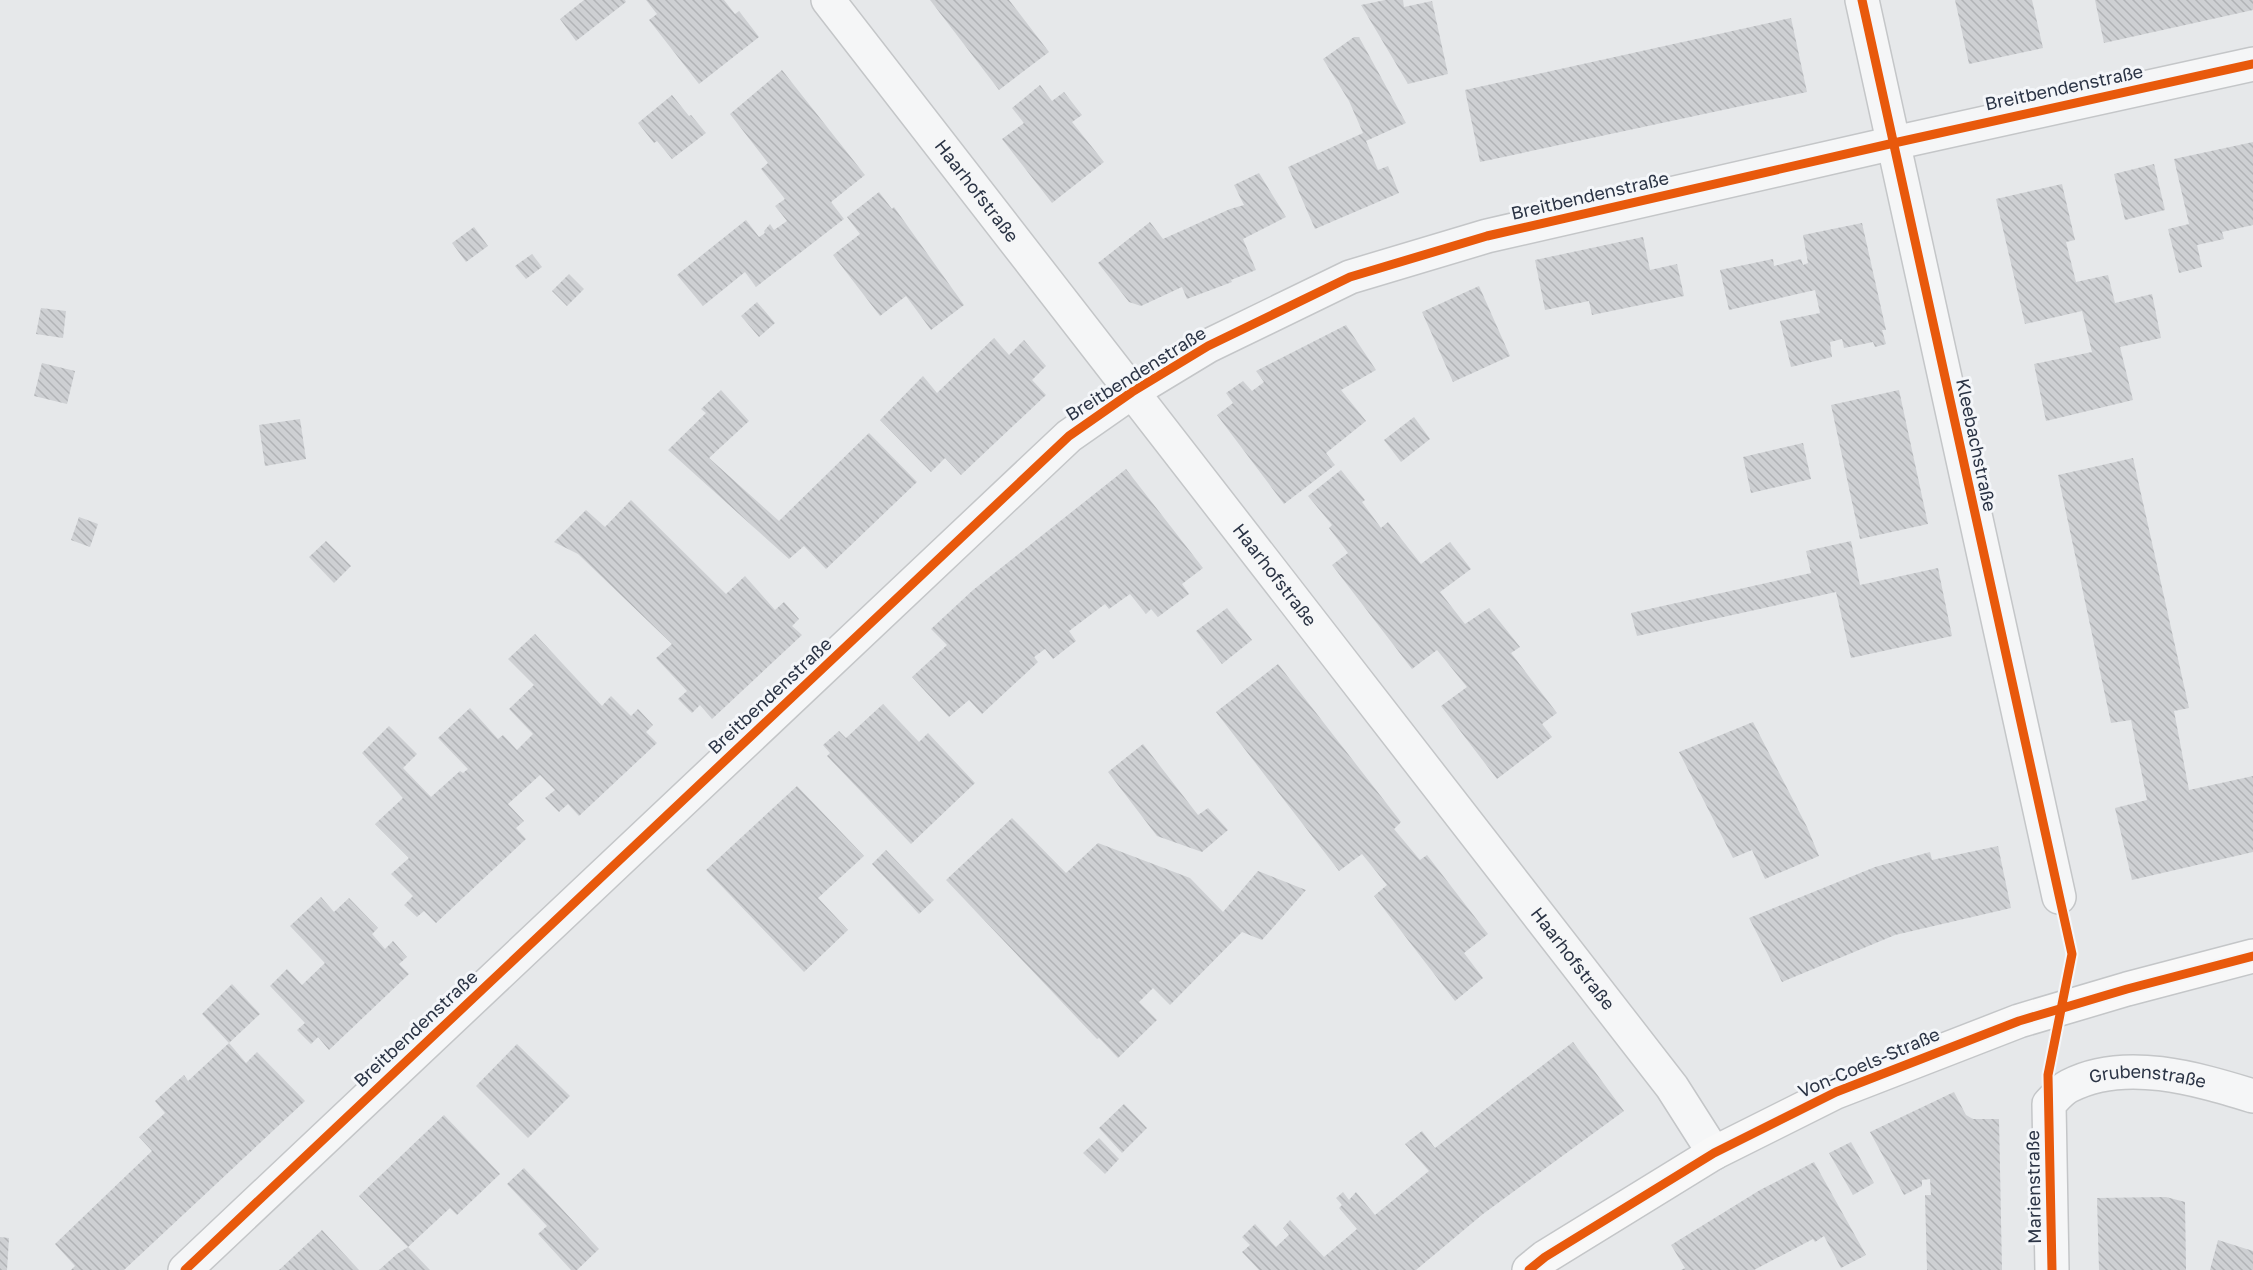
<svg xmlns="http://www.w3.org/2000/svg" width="2253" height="1270" font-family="'Golos Text',sans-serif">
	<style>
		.building { fill: url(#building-back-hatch) }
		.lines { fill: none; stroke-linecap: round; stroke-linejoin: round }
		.minor-casing { stroke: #c4c6c8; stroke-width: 36 }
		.secondary-casing { stroke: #c4c6c8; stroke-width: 36 }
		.minor { stroke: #f5f6f7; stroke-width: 33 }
		.secondary { stroke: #f8f8f8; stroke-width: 33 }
		.cycleway-casing { stroke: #f4f6f9; stroke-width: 13 }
		.cycleway { stroke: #e8590c; stroke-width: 9 }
		.labels { text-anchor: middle; stroke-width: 6; stroke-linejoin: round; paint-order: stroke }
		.street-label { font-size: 18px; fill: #2b3445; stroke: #f4f6f9 }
	</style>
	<defs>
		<pattern id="building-back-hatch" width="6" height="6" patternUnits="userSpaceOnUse" patternTransform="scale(1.5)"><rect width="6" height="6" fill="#ced0d3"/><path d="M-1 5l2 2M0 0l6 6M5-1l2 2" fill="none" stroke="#b1b3b6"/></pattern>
	</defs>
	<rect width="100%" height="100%" fill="#e6e8ea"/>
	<!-- building -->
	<g class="building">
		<polygon points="584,0 625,0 626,2 576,41 560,19"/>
		<polygon points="646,0 724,0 735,14 739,11 759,37 699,84 649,20 657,14"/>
		<polygon points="930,0 1009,0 1049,52 999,90"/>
		<polygon points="1385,0 1403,0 1404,7 1432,1 1448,74 1408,84 1361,5"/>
		<polygon points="1955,0 2032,0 2043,48 1969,64"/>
		<polygon points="2095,0 2253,0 2253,10 2104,43"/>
		<polygon points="1791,18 1807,92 1480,162 1465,90"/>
		<polygon points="1354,37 1359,37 1406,123 1366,141 1378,170 1388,166 1399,193 1315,229 1288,167 1363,133 1349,101 1323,59"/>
		<polygon points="782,70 865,175 831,202 844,219 756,287 745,272 703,306 677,275 746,220 759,237 765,233 764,231 770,224 774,230 787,221 775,206 785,199 761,169 768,163 730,114"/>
		<polygon points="1040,85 1052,101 1064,92 1082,115 1072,122 1104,162 1052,203 1002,139 1024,123 1012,108"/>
		<polygon points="672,95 689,116 691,115 706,133 672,159 657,141 654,143 638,123"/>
		<polygon points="2253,142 2253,225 2222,232 2224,239 2197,245 2202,267 2179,273 2168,229 2189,224 2174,159"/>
		<polygon points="2154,164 2165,210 2125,220 2114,174"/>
		<polygon points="1259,173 1286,217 1243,239 1256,270 1231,280 1232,282 1187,299 1182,287 1141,306 1129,302 1098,263 1150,222 1163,239 1230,209 1244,205 1234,185"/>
		<polygon points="2062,184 2075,240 2066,242 2076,282 2108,275 2115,303 2152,294 2161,338 2120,347 2133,400 2046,421 2034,364 2092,352 2082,311 2025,324 1996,199"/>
		<polygon points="879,192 892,209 894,207 964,305 931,330 906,296 880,316 833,255 860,234 847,217"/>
		<polygon points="1862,223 1886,330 1882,330 1886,344 1875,347 1873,342 1844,348 1842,339 1830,342 1832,357 1791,367 1780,321 1820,313 1815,290 1729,310 1720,270 1773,259 1774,266 1801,259 1803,265 1808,263 1803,235"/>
		<polygon points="474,227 488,246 466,262 452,243"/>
		<polygon points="1643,237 1650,270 1677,264 1684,296 1592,315 1589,301 1545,310 1535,260"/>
		<polygon points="532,254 542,267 526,279 515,266"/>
		<polygon points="569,274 584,289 567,306 552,291"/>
		<polygon points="1479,286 1510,356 1453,382 1422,312"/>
		<polygon points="757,302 775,323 759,337 741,316"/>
		<polygon points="41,308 66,311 63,338 36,334"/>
		<polygon points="1346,325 1376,370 1341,390 1366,421 1326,453 1335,465 1284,504 1217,415 1233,403 1226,393 1243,381 1252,391 1264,382 1256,371"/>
		<polygon points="994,338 1009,355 1024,340 1046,366 1032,380 1046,395 961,475 945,458 931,472 880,420 923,376 937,393"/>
		<polygon points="42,363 75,371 67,404 34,396"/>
		<polygon points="721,390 749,421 709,458 779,521 869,433 917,482 826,569 804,546 789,559 668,450 706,413 701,409"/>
		<polygon points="1899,390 1928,524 1860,539 1831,405"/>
		<polygon points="1414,417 1430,439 1401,462 1384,440"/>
		<polygon points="300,419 306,459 265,466 259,425"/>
		<polygon points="1803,443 1811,479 1751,493 1743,457"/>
		<polygon points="2133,458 2189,708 2174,711 2189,790 2253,776 2253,852 2132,880 2115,808 2147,800 2131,720 2111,723 2058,475"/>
		<polygon points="1126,469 1203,568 1182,584 1189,594 1158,617 1151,609 1146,614 1130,594 1109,609 1105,604 1069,631 1076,641 1053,659 1045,649 1034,657 1038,662 982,714 969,700 949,717 912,677 947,645 931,629 973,590"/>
		<polygon points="1341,470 1365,500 1362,502 1381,528 1388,522 1421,564 1450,542 1471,569 1440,592 1465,624 1489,608 1520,647 1511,653 1557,713 1542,724 1552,737 1497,779 1441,706 1467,687 1437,650 1412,669 1332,565 1348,553 1329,528 1332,525 1308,496"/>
		<polygon points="631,500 726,594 745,576 775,610 784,602 799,619 792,626 802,635 712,719 700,705 692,713 678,699 687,691 656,658 672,644 578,554 554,542 586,510 605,527"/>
		<polygon points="79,517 98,524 90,547 71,540"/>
		<polygon points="326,541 351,566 334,583 309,557"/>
		<polygon points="1851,541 1860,585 1938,568 1952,636 1851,658 1836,592 1637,636 1631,613 1811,573 1806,551"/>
		<polygon points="1227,608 1252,640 1222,664 1196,631"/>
		<polygon points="535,634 602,706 611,696 631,716 638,709 653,725 646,732 657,743 579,816 568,804 559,812 545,798 555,790 540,775 508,804 524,821 516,828 526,839 436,923 424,911 417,917 404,905 413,896 391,874 409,858 375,824 403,798 362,753 389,726 417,754 403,768 431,797 460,771 463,773 468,769 438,738 470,708 498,739 503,735 517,750 533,734 509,709 534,685 508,659"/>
		<polygon points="1278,664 1401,822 1394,829 1420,860 1427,855 1488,934 1464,953 1483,978 1455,1001 1374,896 1387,885 1362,854 1339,871 1216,712"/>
		<polygon points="883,704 919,742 928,733 975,783 911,844 827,756 830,753 823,745 839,731 846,738"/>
		<polygon points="1753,722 1807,827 1819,856 1765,879 1752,850 1733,858 1679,752"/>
		<polygon points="1143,744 1198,815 1208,808 1228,830 1202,852 1157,836 1108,772"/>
		<polygon points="797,786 864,856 818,898 848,930 804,972 706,870"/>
		<polygon points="1012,818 1066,873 1098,843 1190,878 1223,912 1258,871 1306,890 1262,940 1242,932 1170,1005 1153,988 1139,1002 1157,1020 1118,1058 1099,1038 1097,1039 946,880"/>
		<polygon points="1998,846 2011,908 1895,935 1782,982 1749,918 1875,867 1930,852 1932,860"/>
		<polygon points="886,850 934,900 919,914 872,864"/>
		<polygon points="321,897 334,912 349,898 378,928 372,934 385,949 393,941 407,957 399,964 409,974 329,1050 318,1037 311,1044 297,1030 305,1023 270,986 287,969 302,985 325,963 290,926"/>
		<polygon points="232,984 260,1014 229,1043 202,1014"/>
		<polygon points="1573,1042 1624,1111 1483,1214 1416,1270 1259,1270 1242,1252 1250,1245 1242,1237 1255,1224 1276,1247 1289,1235 1283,1228 1290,1220 1324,1257 1357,1229 1339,1208 1342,1205 1336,1198 1343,1192 1349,1200 1356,1192 1375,1215 1429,1171 1405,1144 1422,1131 1435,1148"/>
		<polygon points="229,1043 246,1063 257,1052 305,1101 124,1270 71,1270 75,1266 55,1244 152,1151 139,1137 165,1113 155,1101 184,1075 188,1081"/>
		<polygon points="517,1044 570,1096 528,1138 476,1086"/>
		<polygon points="1954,1092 1966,1115 1973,1119 1999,1119 2002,1270 1927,1270 1925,1195 1931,1195 1930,1179 1922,1180 1922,1186 1904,1195 1870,1132"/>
		<polygon points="1124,1104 1147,1128 1122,1153 1099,1128"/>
		<polygon points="444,1115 500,1174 457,1215 450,1208 408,1247 359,1196"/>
		<polygon points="1099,1138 1119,1159 1105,1174 1083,1153"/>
		<polygon points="1851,1142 1874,1183 1853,1195 1829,1153"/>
		<polygon points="1814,1162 1866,1255 1841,1268 1824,1236 1815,1242 1813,1239 1754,1270 1681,1270 1685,1268 1671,1245 1760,1190"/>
		<polygon points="524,1168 599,1249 577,1270 571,1270 538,1234 547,1226 507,1184"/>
		<polygon points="2166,1197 2185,1202 2186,1270 2099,1270 2097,1198"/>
		<polygon points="322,1230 359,1270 279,1270"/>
		<polygon points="0,1237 9,1238 7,1270 0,1270"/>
		<polygon points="2218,1240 2253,1251 2253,1270 2210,1270"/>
		<polygon points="408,1247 430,1270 379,1270 397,1254"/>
	</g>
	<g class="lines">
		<defs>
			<g id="minor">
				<path id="s1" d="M828,0L1672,1087L1714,1153"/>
				<polyline points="1862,0 2059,897"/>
				<polyline points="185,1270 1069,436 1132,392 1208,346 1350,277 1487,236 1894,143 2253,64"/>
				<path id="s2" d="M2052,1270L2049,1104C2055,1098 2061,1090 2069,1086C2125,1057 2197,1079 2253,1096"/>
			</g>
			<polyline id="secondary" points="1529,1270 1545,1257 1714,1153 1836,1092 2019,1021 2127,989 2253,956"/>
		</defs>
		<!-- minor casing -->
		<use href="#minor" class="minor-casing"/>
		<!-- secondary casing -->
		<use href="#secondary" class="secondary-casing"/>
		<!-- minor -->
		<use href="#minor" class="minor"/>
		<!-- secondary -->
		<use href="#secondary" class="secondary"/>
		<defs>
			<g id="cycleway">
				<polyline points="1862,0 2072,954 2048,1075 2052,1270"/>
				<polyline points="185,1270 1069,436 1132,392 1208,346 1350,277 1487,236 1894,143 2253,64"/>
				<polyline points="1529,1270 1545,1257 1714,1153 1836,1092 2019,1021 2127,989 2253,956"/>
			</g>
		</defs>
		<!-- cycleway casing -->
		<use href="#cycleway" class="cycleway-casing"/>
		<!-- cycleway -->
		<use href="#cycleway" class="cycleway"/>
	</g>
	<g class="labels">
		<!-- street labels -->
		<g class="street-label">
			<text transform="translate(2064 88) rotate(-12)" y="6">Breitbendenstraße</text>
			<text dy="6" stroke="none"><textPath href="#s1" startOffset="242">Haarhofstraße</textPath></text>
			<text transform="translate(1590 196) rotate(-13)" y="6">Breitbendenstraße</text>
			<text transform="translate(1136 374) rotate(-32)" y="6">Breitbendenstraße</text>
			<text transform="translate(1976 445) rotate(78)" y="6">Kleebachstraße</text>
			<text dy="6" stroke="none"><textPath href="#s1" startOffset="728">Haarhofstraße</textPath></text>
			<text transform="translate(770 696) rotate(-43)" y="6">Breitbendenstraße</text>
			<text dy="6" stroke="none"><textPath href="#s1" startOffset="1214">Haarhofstraße</textPath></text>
			<text transform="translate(416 1029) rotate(-43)" y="6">Breitbendenstraße</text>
			<text transform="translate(1869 1063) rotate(-23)" y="6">Von-Coels-Straße</text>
			<text dy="6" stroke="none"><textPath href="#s2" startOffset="274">Grubenstraße</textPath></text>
			<text transform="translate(2034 1187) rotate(-91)" y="6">Marienstraße</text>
		</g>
	</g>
</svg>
